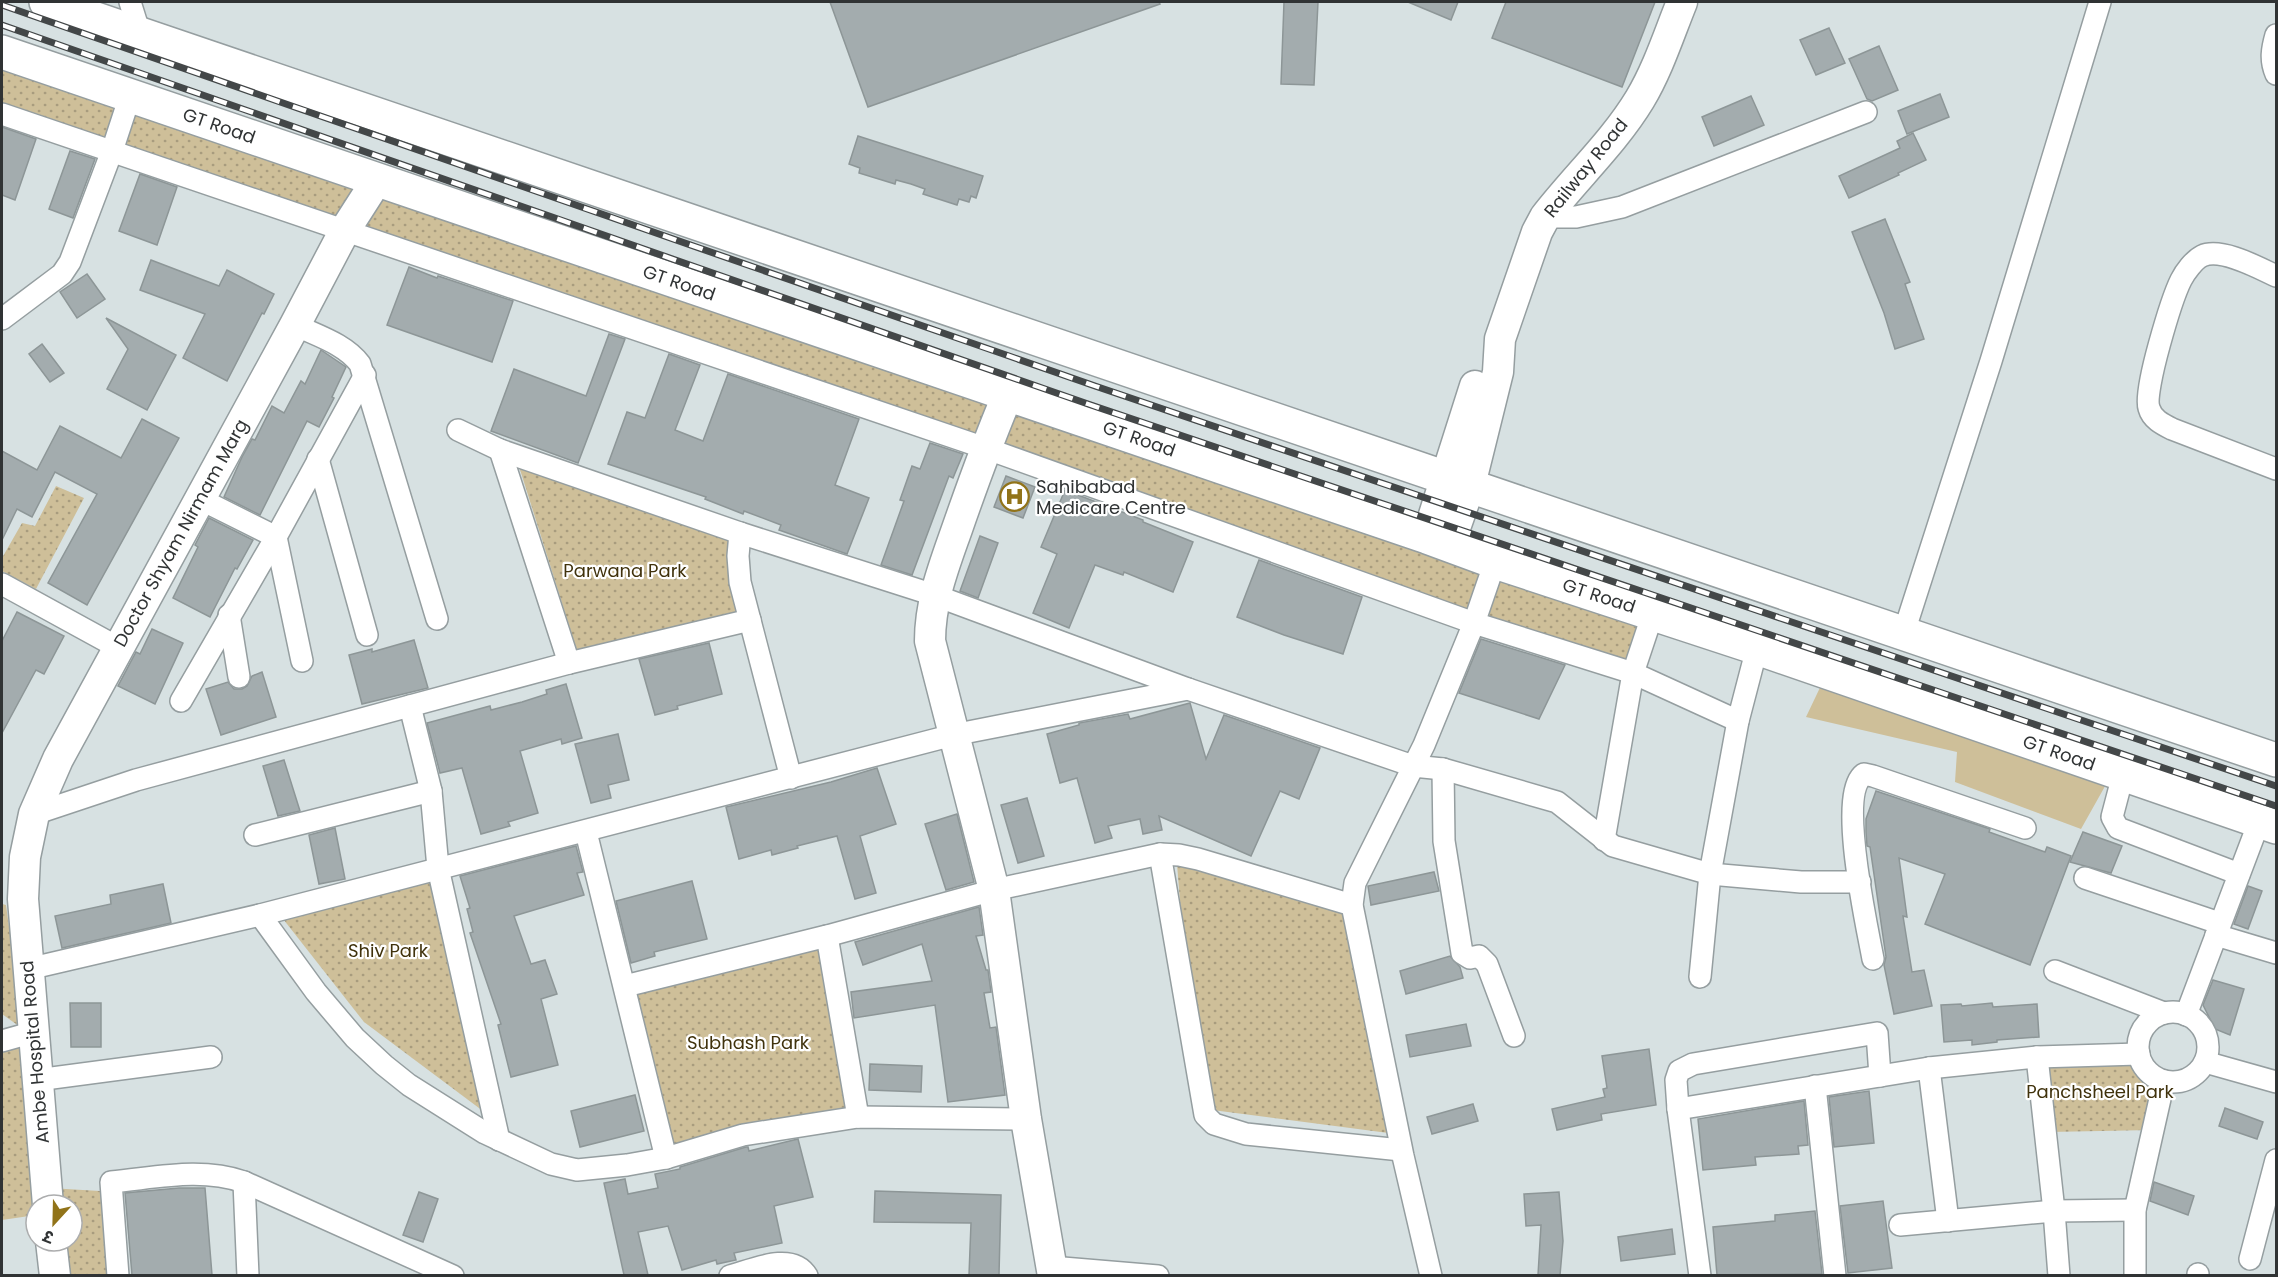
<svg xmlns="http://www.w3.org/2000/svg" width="2278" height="1277" font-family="Poppins,'Noto Sans Devanagari',sans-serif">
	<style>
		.grass { fill: url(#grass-dots) }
		.garden { fill: #cebf99 }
		.building { fill: #a3acae; stroke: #8d9697; stroke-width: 1.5 }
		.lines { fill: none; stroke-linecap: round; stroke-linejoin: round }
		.street-casing { stroke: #959ea0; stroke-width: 24 }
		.secondary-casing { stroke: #959ea0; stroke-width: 33 }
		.highway-casing { stroke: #959ea0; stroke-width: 36 }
		.street { stroke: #fff; stroke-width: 21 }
		.secondary { stroke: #fff; stroke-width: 30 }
		.highway { stroke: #fff; stroke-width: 33 }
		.rail-casing { stroke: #434748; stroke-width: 7 }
		.rail { stroke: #fff; stroke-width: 4.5; stroke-dasharray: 14; stroke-linecap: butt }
		.labels { text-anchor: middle; stroke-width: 4.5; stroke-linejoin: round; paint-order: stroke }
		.street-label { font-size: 18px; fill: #303334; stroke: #fff }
		.poi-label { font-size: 18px; fill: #303334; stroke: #fff; text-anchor: start }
		.park-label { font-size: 18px; fill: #40320c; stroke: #fff }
	</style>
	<defs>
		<pattern id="grass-dots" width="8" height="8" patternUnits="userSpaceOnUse" patternTransform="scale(1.5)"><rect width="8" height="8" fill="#cebf99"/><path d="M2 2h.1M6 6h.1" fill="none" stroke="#a89c7e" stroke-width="1.8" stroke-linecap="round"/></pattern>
	</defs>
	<rect width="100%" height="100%" fill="#d7e1e2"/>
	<!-- grass -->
	<g class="grass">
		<polygon points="2,53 1648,611 1633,672 2,113"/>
		<polygon points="517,460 735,536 735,613 579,657"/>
		<polygon points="56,486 84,498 36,589 2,571 2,558 22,523 35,526"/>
		<polygon points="1176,852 1342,912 1396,1134 1197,1108"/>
		<polygon points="435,877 491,1117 364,1022 276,910"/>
		<polygon points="2,904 6,905 23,1029 2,1014"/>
		<polygon points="819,932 854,1114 668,1151 632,979"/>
		<polygon points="28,1039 36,1215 2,1220 2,1041"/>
		<polygon points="2132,1050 2167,1075 2152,1130 2049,1132 2039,1058"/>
		<polygon points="49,1188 100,1191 108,1275 60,1275 56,1241 72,1241 72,1205 51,1205"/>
	</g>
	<!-- garden -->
	<polygon class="garden" points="1826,675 2113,772 2081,829 1955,782 1957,752 1806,717"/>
	<!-- building -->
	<g class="building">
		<polygon points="830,2 1159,2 1160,4 868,107"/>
		<polygon points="1284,2 1318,2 1314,85 1281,84"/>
		<polygon points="1408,2 1458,2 1451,20"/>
		<polygon points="1506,2 1655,2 1622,87 1492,38"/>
		<polygon points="1829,28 1845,63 1816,75 1800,40"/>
		<polygon points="1879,46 1898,90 1872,101 1867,99 1849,59"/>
		<polygon points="1940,94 1949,117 1907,134 1898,111"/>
		<polygon points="1751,96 1764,125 1714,146 1702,117"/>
		<polygon points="2,127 36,139 15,200 2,195"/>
		<polygon points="1913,133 1926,160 1898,173 1899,175 1849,198 1839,176 1900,148 1897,141"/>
		<polygon points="858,136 983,176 976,198 971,196 969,202 959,199 957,205 923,194 925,189 911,184 896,180 895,184 859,173 860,168 849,164"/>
		<polygon points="70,151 95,159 73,218 49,209"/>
		<polygon points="140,174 177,187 157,245 119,231"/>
		<polygon points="1885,219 1910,282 1905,284 1924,339 1895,349 1884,313 1852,232"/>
		<polygon points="151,260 219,286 227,270 274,294 264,314 262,313 227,381 183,358 205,314 140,290"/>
		<polygon points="409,267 437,278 438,276 513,301 492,362 387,325"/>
		<polygon points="87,274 105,299 77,318 60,292"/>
		<polygon points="106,318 176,355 147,410 107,389 128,349"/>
		<polygon points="609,334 625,339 578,463 491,431 514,369 586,396"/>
		<polygon points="42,344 64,373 50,382 29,354"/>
		<polygon points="321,350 346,367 332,397 334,398 319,427 307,421 260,515 224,497 242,457 252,439 255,440 272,406 284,413 301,381 305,384"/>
		<polygon points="669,354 700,365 675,430 703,441 728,374 859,419 835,485 869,498 847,554 779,530 781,525 744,511 743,514 705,499 706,497 608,464 627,412 645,418"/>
		<polygon points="142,419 179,438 87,605 48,583 97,494 55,472 32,517 17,509 2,540 2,451 37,470 60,426 121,458"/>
		<polygon points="930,443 963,454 953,478 949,476 912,575 881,565 904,501 900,500 912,466 920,469"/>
		<polygon points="1006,476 1035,487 1023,518 994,507"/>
		<polygon points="1065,490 1143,520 1143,522 1193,542 1173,592 1124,572 1123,575 1095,565 1069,628 1033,613 1057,554 1041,547"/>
		<polygon points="209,518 253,540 237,569 235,568 210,617 173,598 198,547 195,545"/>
		<polygon points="980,536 998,543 978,598 960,591"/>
		<polygon points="1259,560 1362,597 1343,654 1284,635 1237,617"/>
		<polygon points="17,612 64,636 44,674 36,670 2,733 2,641"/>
		<polygon points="152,629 183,643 155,704 118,686 136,652 140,654"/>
		<polygon points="1481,639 1565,665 1539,719 1459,693"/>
		<polygon points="414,640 428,688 362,704 349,655 372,649 372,652"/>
		<polygon points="709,643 722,694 677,706 678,709 655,715 639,659"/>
		<polygon points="262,672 276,717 221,735 206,689 228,682 234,689 242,689 247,686 252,676"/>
		<polygon points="566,684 582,738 562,744 561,739 520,751 538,813 508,822 510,826 481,834 462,768 440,773 427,723 490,706 491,710 522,702 547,694 546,690"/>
		<polygon points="1190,703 1206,759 1224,715 1320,748 1299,799 1280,791 1251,856 1159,816 1162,830 1143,834 1140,819 1108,826 1112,838 1095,843 1077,778 1060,783 1047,734 1079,725 1079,723 1128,714 1130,719"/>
		<polygon points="618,734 629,780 608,785 611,798 591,803 575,744"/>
		<polygon points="284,760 300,811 278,816 263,766"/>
		<polygon points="877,768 896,824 860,836 876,893 855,899 837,836 797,846 798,848 772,855 771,850 739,859 726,807 831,782"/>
		<polygon points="1876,791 1990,829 1989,832 2045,852 2047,847 2071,856 2030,965 1925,924 1945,874 1899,858 1907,917 1903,916 1912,972 1924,970 1932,1006 1894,1014 1884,965 1886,957 1870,847 1867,846 1866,832 1866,819"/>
		<polygon points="1027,798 1044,856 1018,863 1001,805"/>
		<polygon points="957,814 974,882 946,890 925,824"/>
		<polygon points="335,828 345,879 319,884 309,835"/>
		<polygon points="2083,832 2122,846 2111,873 2070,862"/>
		<polygon points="576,846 583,872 577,873 584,895 514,916 531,964 545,960 557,994 541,999 558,1065 511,1077 498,1025 501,1024 470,933 473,932 467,909 470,908 460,876"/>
		<polygon points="1434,872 1439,891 1371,905 1368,886"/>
		<polygon points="692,881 707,939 654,952 655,956 631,963 616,901"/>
		<polygon points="163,884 171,923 62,948 55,916 111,904 110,895"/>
		<polygon points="2248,886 2262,891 2248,929 2234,924"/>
		<polygon points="979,907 983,935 976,936 986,970 988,970 991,992 984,993 990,1028 996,1027 1005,1095 948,1102 935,1005 854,1018 851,992 932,981 922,944 863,965 855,942"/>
		<polygon points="1450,956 1460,967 1463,978 1406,994 1400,971"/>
		<polygon points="2213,980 2244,989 2230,1035 2215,1029 2203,1005"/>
		<polygon points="70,1003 101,1003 101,1047 71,1047"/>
		<polygon points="1992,1003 1993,1007 2037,1004 2039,1037 1997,1040 1997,1042 1972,1045 1972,1040 1944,1042 1941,1005 1961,1004 1962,1006"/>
		<polygon points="1466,1024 1471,1046 1410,1057 1406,1035"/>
		<polygon points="1649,1049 1656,1105 1601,1114 1602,1120 1557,1130 1552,1109 1605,1097 1603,1089 1607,1088 1602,1056"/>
		<polygon points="870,1064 922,1066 921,1092 869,1090"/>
		<polygon points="1869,1091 1874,1143 1834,1147 1829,1097"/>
		<polygon points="635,1095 644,1131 580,1147 571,1111"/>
		<polygon points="1804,1101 1808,1145 1798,1146 1799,1154 1755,1157 1756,1165 1703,1170 1698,1119"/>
		<polygon points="1473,1104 1478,1121 1432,1134 1427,1117"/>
		<polygon points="2225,1108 2263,1122 2257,1139 2219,1126"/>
		<polygon points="798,1139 813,1197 774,1206 782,1243 734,1253 736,1260 717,1264 716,1260 682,1270 668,1226 638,1232 648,1275 624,1275 604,1183 625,1179 628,1194 658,1188 655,1174 680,1169 680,1167 746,1147 748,1147 749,1151"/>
		<polygon points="2154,1182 2194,1196 2188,1215 2150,1201"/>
		<polygon points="179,1188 205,1188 212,1275 132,1275 125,1193"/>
		<polygon points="875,1191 1001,1195 999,1275 969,1275 971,1223 874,1222"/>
		<polygon points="419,1192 438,1199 423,1242 403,1235"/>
		<polygon points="1559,1192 1563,1241 1560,1275 1538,1275 1541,1225 1526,1226 1524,1194"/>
		<polygon points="1883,1201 1892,1268 1848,1273 1840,1206"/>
		<polygon points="1815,1211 1822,1274 1717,1275 1713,1227 1775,1221 1775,1215"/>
		<polygon points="1672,1229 1675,1254 1621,1261 1618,1237"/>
	</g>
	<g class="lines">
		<defs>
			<g id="street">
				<polyline points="130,2 140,34"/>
				<path d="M2276,35C2272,49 2270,60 2276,74"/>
				<polyline points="2,114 985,448 1474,623 1633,673 1738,721"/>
				<polyline points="1545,217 1576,217 1622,207 1866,112"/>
				<path d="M2276,276C2259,268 2221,247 2202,256C2194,260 2185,272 2181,280C2172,298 2143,391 2149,408C2152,419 2162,424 2172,429L2276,469"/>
				<polyline points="2,319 62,274 70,262 112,151 130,96"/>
				<path d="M295,325C318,336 345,344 360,364L437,619"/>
				<polyline points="458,430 500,450 740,533 934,595 1188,689 1413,766 1443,769 1557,802 1613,846 1710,874 1801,882 1860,882"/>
				<polyline points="500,450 569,663"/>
				<polyline points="318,459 367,635"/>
				<polyline points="200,499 276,537 302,661"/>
				<polyline points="740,533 738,556 740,582 791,778"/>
				<polyline points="2,584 117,647"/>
				<polyline points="229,615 239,677"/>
				<polyline points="1904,632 1991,361 2100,2"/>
				<polyline points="181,701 276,537 365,375"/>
				<polyline points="410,706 431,791 438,868 499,1140"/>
				<polyline points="1443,769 1444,841 1462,953 1470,958 1479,956 1487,964 1514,1036"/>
				<polyline points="2123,775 2112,817 2118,828 2239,874"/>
				<polyline points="34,814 136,780 569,663 750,620"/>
				<polyline points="586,832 666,1158"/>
				<polyline points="255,835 431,791"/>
				<polyline points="1604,840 1633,673 1653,613"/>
				<polyline points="1160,854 1205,1115 1214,1124 1246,1134 1401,1150"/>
				<polyline points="2085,878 2219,923"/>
				<polyline points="260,915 316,992 355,1038 384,1065 409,1085 485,1133 551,1164 577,1170 627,1165 666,1158 743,1135 858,1117 1026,1119"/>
				<polyline points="2216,935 2276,953"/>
				<polyline points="827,936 858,1117"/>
				<path d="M1873,959C1867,926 1837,794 1864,774L1873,776L2025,828"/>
				<polyline points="28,969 260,915 953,735 1188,689"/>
				<polyline points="2055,971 2164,1013"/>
				<polyline points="1700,977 1710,874 1738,721 1757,648"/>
				<polyline points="625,986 827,936 994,890 1160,854 1179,855 1198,859 1352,905"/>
				<circle cx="2173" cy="1047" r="35"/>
				<polyline points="2186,1015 2259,822"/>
				<polyline points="2,1041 34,1032"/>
				<polyline points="2037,1057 2054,1211 2059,1276"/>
				<polyline points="2205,1062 2276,1082"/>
				<polyline points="1929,1068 1948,1221"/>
				<polyline points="37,1080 211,1057"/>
				<polyline points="1815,1086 1835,1276"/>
				<polyline points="1678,1109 1929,1068 2037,1057 2139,1054"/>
				<polyline points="244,1182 248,1276"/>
				<polyline points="1900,1225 2054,1211 2135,1210"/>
				<polyline points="2250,1259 2276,1160"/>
				<polyline points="1051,1267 1158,1276"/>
				<polyline points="2198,1274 2198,1276"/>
				<path d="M118,1276L111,1182C156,1178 200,1167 244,1182L453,1276"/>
				<path d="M730,1276C752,1270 792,1251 807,1276"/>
				<polyline points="1431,1276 1403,1156 1352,905 1355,883 1424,745 1474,623 1495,562"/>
				<polyline points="1700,1276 1678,1109 1676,1080 1679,1071 1693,1064 1877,1033 1880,1076"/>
				<polyline points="2135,1276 2135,1210 2164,1081"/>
			</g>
			<g id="secondary">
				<path d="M1008,394C989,439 973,483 957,529C944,566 930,601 930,641L994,890L1026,1119L1053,1276"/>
				<polyline points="1427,537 1475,386"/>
				<path d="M1449,545L1470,485L1498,372L1500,339L1537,232L1545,217C1576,177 1614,142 1640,99C1658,69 1669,34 1682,2"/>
				<polyline points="48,1205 23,899 25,857 34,814 58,759 295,325 345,230 377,180"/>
				<polyline points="51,1241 55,1276"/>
			</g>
			<g id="highway">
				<polyline points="46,2 2276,760"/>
				<polyline points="2,52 1427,537 1495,562 1757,648 2276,827"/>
			</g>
		</defs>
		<!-- street casing -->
		<use href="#street" class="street-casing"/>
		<!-- secondary casing -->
		<use href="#secondary" class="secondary-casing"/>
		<!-- highway casing -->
		<use href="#highway" class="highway-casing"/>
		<!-- street -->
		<use href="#street" class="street"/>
		<!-- secondary -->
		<use href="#secondary" class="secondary"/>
		<!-- highway -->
		<use href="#highway" class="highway"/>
		<defs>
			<g id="rail">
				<polyline points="2,5 1095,386 2276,786"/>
				<polyline points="2,25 1088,404 2276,806"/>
			</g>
		</defs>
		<!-- rail casing -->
		<use href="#rail" class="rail-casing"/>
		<!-- rail -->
		<use href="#rail" class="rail"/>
	</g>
	<!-- icons -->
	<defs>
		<symbol id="hospital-ring" viewBox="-11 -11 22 22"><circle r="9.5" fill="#fff" stroke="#917319" stroke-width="1.5"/><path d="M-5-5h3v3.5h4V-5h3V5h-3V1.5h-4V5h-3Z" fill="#917319"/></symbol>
	</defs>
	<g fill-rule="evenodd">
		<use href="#hospital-ring" x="998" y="480" width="33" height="33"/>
	</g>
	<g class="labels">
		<!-- street labels -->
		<g class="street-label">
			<text transform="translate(219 126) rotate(19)" y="6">GT Road</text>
			<text transform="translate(1586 168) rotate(-51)" y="6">Railway Road</text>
			<text transform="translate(679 283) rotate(19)" y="6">GT Road</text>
			<text transform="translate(1139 439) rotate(19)" y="6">GT Road</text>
			<text transform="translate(181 533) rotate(-61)" y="6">Doctor Shyam Nirmam Marg</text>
			<text transform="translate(1599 596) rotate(18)" y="6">GT Road</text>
			<text transform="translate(2059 753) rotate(19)" y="6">GT Road</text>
			<text transform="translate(35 1052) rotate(-95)" y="6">Ambe Hospital Road</text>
		</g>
		<!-- poi labels -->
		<g class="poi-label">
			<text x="1036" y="493">Sahibabad<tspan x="1036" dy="21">Medicare Centre</tspan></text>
		</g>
		<!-- park labels -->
		<g class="park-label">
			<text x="625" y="577">Parwana Park</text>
			<text x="388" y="957">Shiv Park</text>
			<text x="748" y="1049">Subhash Park</text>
			<text x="2100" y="1098">Panchsheel Park</text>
		</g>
	</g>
	<!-- border -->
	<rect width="2278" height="1277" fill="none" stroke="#303334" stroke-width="6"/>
	<!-- north arrow -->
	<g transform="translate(54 1223) rotate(202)"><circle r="28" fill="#ffffff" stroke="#acadae" stroke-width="1.5"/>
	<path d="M0-4.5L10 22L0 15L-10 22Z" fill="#917319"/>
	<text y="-9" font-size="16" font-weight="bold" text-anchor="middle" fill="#303334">उ</text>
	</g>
</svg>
